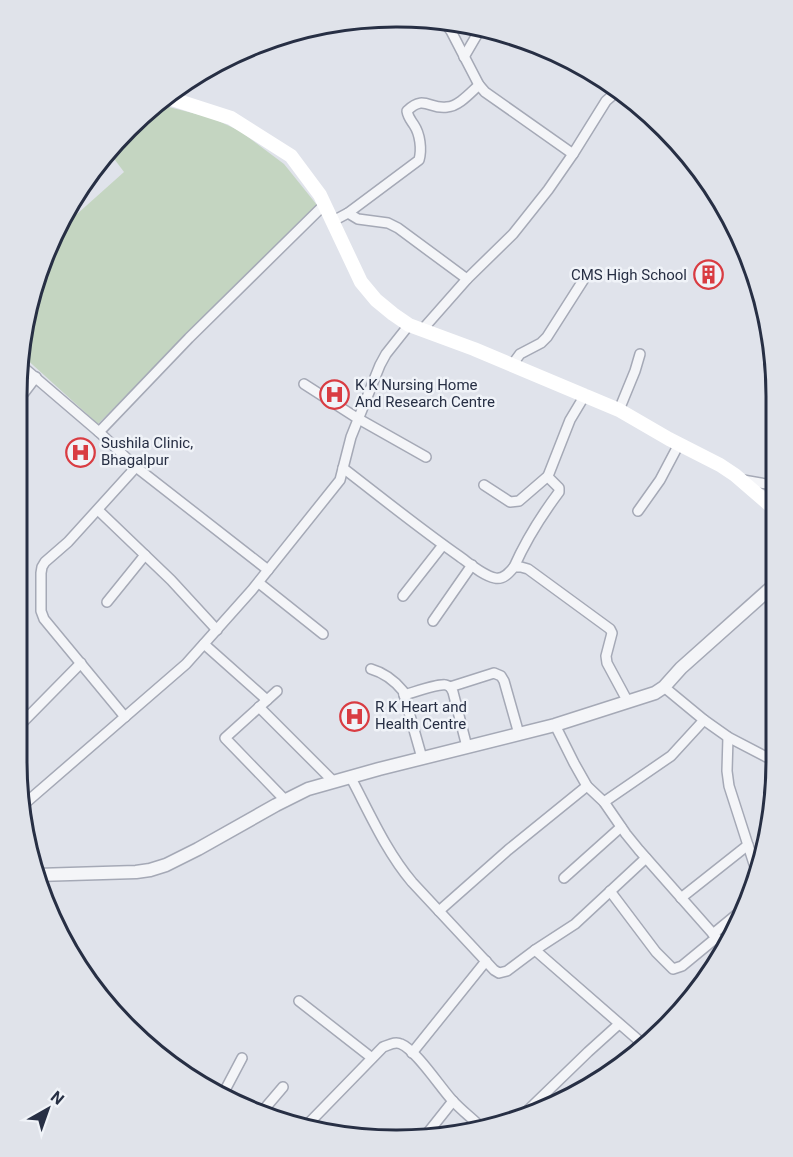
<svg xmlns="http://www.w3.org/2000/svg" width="793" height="1157" font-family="Roboto,sans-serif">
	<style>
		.green { fill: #c4d5c1 }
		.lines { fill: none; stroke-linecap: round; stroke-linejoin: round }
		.minor-casing { stroke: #a5a9b6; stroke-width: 12 }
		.tertiary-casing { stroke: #a5a9b6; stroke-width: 15 }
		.minor { stroke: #f4f5f8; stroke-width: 9 }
		.tertiary { stroke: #f4f5f8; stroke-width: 12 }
		.secondary { stroke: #fff; stroke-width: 14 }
		.labels { text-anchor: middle; stroke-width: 5; stroke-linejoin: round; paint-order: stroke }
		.poi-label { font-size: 15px; fill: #272f44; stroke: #f0f3f8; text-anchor: start }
		.rim { fill: none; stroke: #272f44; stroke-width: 3 }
	</style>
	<rect width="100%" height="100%" fill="#e0e3eb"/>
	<!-- green -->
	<polygon class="green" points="161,105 212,118 240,131 284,164 317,205 239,281 98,424 23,356 24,323 58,231 124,172 109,152 128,128"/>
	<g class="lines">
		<defs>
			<g id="minor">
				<polyline points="448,27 451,31 479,85 485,92 573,154"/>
				<polyline points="251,45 259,46 263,43"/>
				<polyline points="464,57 478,33"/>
				<polyline points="678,149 679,147"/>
				<polyline points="348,213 358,219 388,223 398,228 467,279"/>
				<path d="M333,221L348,213L419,160C422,149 420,134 414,125C410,119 408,117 407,111C424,94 430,110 447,107C459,106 470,93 479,85"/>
				<polyline points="422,330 467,279 513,234 548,190 573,154 606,101 614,94"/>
				<polyline points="512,365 520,354 541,343 547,337 584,279"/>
				<polyline points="23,367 99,432 136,467 268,570"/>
				<polyline points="304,384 357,418 426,457"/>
				<polyline points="23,394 36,377"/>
				<polyline points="619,410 635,371 640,354"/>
				<polyline points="99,432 189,338 324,205"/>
				<path d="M343,468C382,498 419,528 459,556C469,563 482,575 495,578C503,580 509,573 514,567H521L528,569L610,629L612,633L606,656L607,663L628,702"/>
				<polyline points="743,480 772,485"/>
				<polyline points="484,485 510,502 519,501 548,476"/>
				<polyline points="98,510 171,580 217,630"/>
				<polyline points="638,511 660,480 679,444"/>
				<path d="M514,567C526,540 541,516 559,492V488L549,478L548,476L570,420L585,395"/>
				<polyline points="259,583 323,634"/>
				<polyline points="403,596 443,545"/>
				<polyline points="107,602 145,555"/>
				<polyline points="433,621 472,565"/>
				<polyline points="204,644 267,700"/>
				<path d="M371,669C385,673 394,680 403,691L422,758"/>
				<polyline points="450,687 494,673 501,676 504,681 519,734"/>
				<polyline points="664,687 704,720 728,737 776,762"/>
				<polyline points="277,691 225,738 286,801"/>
				<path d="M404,695C412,693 439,683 446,685C450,686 451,688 453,692L467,747"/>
				<polyline points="259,707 334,782"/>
				<polyline points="125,717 44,619 41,611 41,573 42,567 45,562 68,542 136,467"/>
				<polyline points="555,725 574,763 587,786 604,802 626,834 639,850 722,944"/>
				<polyline points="17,728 81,663"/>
				<polyline points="728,737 727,771 729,786 755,867"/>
				<path d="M351,778C370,814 386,851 412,882L494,970L499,973L507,971L535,950L575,924L646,858"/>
				<polyline points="604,802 671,756 704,720"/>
				<polyline points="22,806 186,664 252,590 340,480 351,437 380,365 386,354 409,325"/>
				<polyline points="564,878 621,827"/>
				<polyline points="610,891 656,952 673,969 682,966 716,938"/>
				<polyline points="681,898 748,845"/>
				<polyline points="439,911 508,850 587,786"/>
				<polyline points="713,934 747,906"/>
				<polyline points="535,950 644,1045"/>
				<polyline points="299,1001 372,1058"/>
				<polyline points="412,1053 486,961"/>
				<polyline points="223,1094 242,1058"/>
				<polyline points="260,1114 283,1087"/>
				<polyline points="523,1115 588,1052 619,1024"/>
				<path d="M306,1126L383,1047C389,1045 395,1041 401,1044C416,1050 440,1087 452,1100C461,1110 473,1119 483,1129"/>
				<polyline points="426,1135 453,1101"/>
			</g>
			<polyline id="tertiary" points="37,875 136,872 150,870 166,865 198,849 276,805 308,789 379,769 555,725 655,693 664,687 681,668 774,585"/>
		</defs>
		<!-- minor casing -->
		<use href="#minor" class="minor-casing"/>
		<!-- tertiary casing -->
		<use href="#tertiary" class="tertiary-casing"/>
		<!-- minor -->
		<use href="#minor" class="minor"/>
		<!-- tertiary -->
		<use href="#tertiary" class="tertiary"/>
		<!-- secondary -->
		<polyline class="secondary" points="172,99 231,118 291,156 320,195 361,282 376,300 393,314 409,325 474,349 619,410 669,439 720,465 735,475 772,507"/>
	</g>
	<!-- icons -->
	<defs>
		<symbol id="building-ring" viewBox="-11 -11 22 22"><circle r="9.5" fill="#f0f3f8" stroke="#d93c42" stroke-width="1.5"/><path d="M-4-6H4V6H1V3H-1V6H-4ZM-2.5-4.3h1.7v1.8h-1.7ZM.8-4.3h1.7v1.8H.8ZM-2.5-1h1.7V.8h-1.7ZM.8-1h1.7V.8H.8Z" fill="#d93c42"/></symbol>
		<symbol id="hospital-ring" viewBox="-11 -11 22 22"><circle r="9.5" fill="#f0f3f8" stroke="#d93c42" stroke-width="1.5"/><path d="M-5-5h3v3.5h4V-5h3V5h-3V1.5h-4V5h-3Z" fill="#d93c42"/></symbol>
	</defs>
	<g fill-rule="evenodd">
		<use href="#building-ring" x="692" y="258" width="33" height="33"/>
		<use href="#hospital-ring" x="318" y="378" width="33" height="33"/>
		<use href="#hospital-ring" x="64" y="436" width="33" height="33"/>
		<use href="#hospital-ring" x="338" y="700" width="33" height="33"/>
	</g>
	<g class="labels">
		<!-- poi labels -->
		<g class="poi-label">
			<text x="687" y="280" text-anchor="end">CMS High School</text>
			<text x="355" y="390">K K Nursing Home<tspan x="355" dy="17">And Research Centre</tspan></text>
			<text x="101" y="448">Sushila Clinic,<tspan x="101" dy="17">Bhagalpur</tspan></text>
			<text x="375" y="712">R K Heart and<tspan x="375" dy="17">Health Centre</tspan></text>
		</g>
	</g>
	<!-- crop -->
	<path d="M0 0H793V1157H0ZM396 27H397A369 369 0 0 1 766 396V761A369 369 0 0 1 397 1130H396A369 369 0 0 1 27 761V396A369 369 0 0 1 396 27Z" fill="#e0e3ea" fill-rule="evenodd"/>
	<path class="rim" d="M396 27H397A369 369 0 0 1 766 396V761A369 369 0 0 1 397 1130H396A369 369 0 0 1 27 761V396A369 369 0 0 1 396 27Z"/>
	<!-- north arrow -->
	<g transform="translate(48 1109) rotate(40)" stroke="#f0f3f8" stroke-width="4.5" paint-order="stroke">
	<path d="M0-4.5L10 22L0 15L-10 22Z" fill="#272f44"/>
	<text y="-9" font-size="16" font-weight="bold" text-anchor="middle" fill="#272f44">N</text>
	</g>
</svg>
